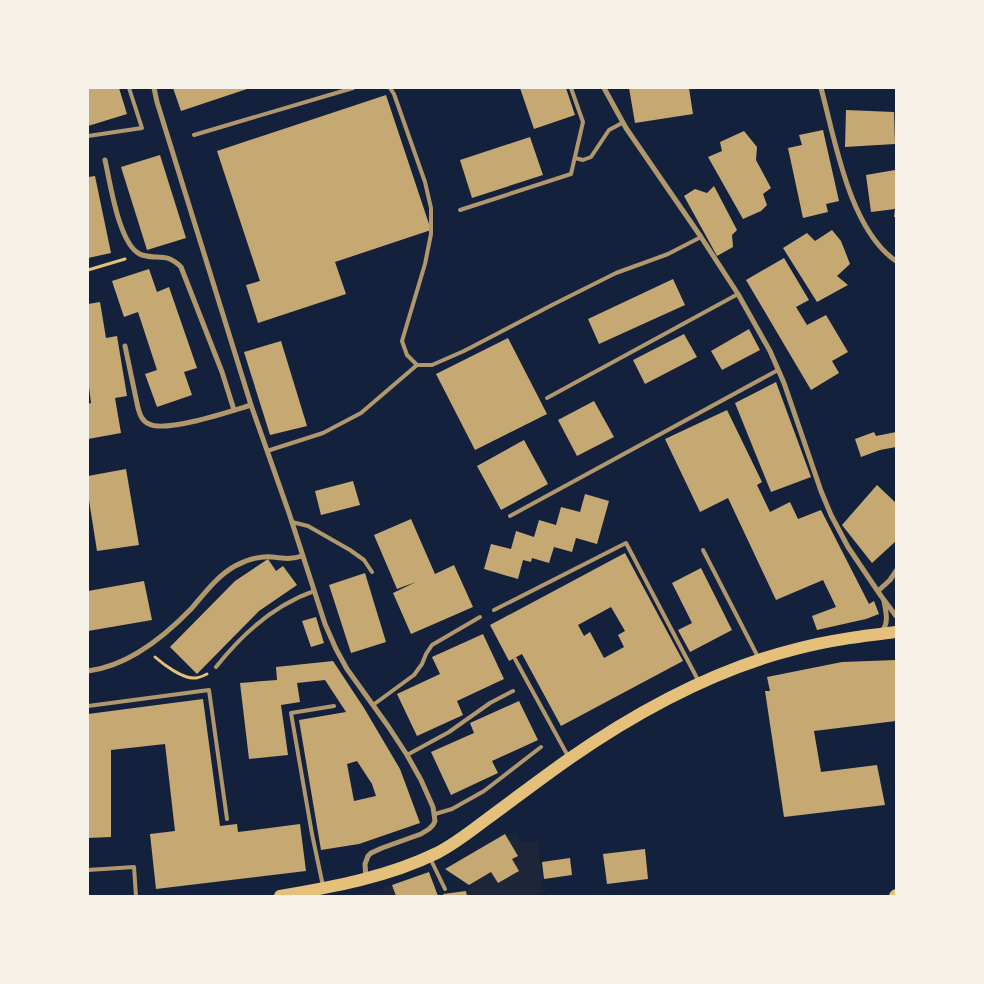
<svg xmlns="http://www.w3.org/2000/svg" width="984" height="984" font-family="'Space Grotesk',sans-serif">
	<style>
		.green { fill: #1d2539 }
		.building { fill: #c6a872; fill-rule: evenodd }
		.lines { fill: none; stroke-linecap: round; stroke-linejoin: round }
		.path { stroke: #e5c07b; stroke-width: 3 }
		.service { stroke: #b1986c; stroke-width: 4 }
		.minor { stroke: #b1986c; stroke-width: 5 }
		.primary { stroke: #e5c07b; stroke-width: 12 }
	</style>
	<rect width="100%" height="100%" fill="#14213d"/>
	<!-- green -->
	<g class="green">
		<path d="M505,834L511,835H518L520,842L538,841L543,887L548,889L535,896H467C466,883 481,878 491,872L498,883L519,871L512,859L517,855Z"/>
		<polygon points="392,885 396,896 351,896"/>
	</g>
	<!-- building -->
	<g class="building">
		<polygon points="88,88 119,88 127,114 88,126"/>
		<polygon points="173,88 250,88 181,111"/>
		<polygon points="520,88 566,88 575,115 534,129"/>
		<polygon points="629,88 689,88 693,114 635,123"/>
		<polygon points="386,95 431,230 335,262 346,294 258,323 246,285 260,281 217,151"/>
		<polygon points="846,110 894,112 895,144 845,147"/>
		<polygon points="823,130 839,201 826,204 828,212 803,218 788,148 802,145 799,135"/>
		<polygon points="744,131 757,147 756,160 771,188 763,194 767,205 761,211 743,219 708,157 722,151 720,142"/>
		<polygon points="530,137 543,175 472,198 460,160"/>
		<polygon points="160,155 186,238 147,250 121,167"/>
		<polygon points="895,170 896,170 896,217 894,217 895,209 871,212 866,175"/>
		<polygon points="95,176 111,253 88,258 88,177"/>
		<polygon points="714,186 737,230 732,235 733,247 717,256 684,196 695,189 707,193"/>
		<polygon points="832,230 841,241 850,264 837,276 848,285 817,302 783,248 807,233 815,241"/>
		<polygon points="784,258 809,300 796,307 807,325 826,315 848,352 832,361 839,373 811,390 746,280"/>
		<polygon points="149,269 157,292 169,287 197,368 184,372 192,395 157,407 145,374 157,370 138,312 124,317 112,281"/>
		<polygon points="673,279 685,305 599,344 588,319"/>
		<polygon points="100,302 106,338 117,336 127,396 115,398 121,433 88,439 88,404 91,403 88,379 88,304"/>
		<polygon points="749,329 760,350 722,370 711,351"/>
		<polygon points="684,334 697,357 645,384 633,360"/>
		<polygon points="508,338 547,414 475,450 436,374"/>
		<polygon points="281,341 307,426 270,435 244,352"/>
		<polygon points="776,382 811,477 771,492 735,403"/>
		<polygon points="594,401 614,437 577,456 558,420"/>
		<polygon points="727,410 762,482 757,485 770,512 790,502 798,519 821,510 869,604 874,601 879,614 866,619 817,630 812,616 836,607 823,580 776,600 728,498 700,512 665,439"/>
		<polygon points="874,432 876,436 896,432 896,447 880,450 861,457 855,439"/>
		<polygon points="524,440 548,484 501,510 477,466"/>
		<polygon points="126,469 139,545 97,551 88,494 88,476"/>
		<polygon points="353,481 360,505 321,515 315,491"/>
		<polygon points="877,485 896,503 896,541 872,563 842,525"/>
		<polygon points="585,494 609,501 597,544 576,538 572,552 554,547 549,563 532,558 531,562 523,560 518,579 484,569 491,544 511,549 516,531 534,537 539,520 556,525 561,507 580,512"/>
		<polygon points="411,519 435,574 454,565 473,607 411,634 393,593 416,582 397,589 374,535"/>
		<path d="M625,553L683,661L561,726L522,654L509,661L490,625ZM611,607L625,631L618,635L624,647L604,658L590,632L584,636L578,625Z"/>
		<polygon points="268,559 276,571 283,566 297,585 259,611 197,674 170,647 235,581"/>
		<polygon points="701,568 732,630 690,652 678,630 692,623 672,583"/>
		<polygon points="365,573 386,642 351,653 329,585"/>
		<polygon points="144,581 152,620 88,631 88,591"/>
		<polygon points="316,617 324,643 311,647 302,621"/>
		<polygon points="483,634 504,679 457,701 463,715 417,736 397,694 440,674 432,657"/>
		<polygon points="896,660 896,721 814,731 821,772 877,765 885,805 784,817 765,691 770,691 767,677 842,662"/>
		<path d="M333,661L364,708L400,769L420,823L359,844L321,850L299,720L346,712L325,680L297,683L300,702L281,705L288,755L249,759L240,683L277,680L276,667ZM357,761L372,784L376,796L354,801L347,764Z"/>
		<polygon points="203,699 220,826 237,824 238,832 300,824 306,871 156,889 150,834 175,831 165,744 111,750 111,837 88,838 88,714"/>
		<polygon points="519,701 538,740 492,761 498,773 451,795 431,752 474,733 470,723"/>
		<polygon points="505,834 518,856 512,859 519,871 498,883 491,872 469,885 445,869"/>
		<polygon points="645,849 648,879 607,884 603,854"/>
		<polygon points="570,858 572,875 544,879 542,862"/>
		<polygon points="429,872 438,896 396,896 392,885"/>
		<polygon points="466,891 467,896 444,896 443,894"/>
	</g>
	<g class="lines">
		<!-- path -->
		<g class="path">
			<polyline points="88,270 125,259"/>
			<path d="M155,657C164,665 183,679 195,678C199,678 203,676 207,674"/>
		</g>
		<!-- service -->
		<g class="service">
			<polyline points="390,88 394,94 425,182 431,208 431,234 425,264 402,341 407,355 417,365 432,365 464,351 552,305 616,273 668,254 701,237"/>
			<polyline points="194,135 353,88"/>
			<polyline points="88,136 142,128 129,88"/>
			<polyline points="575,158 583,160 591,157 609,130 622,123"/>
			<polyline points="460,210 571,174 583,122 571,88"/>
			<polyline points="547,398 738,294"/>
			<polyline points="267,451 323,433 361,413 417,365"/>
			<polyline points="510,516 778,370"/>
			<polyline points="292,522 308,526 350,550 364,560 372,572"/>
			<polyline points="703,550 758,657"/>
			<polyline points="494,610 626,543 698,680"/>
			<polyline points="515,659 569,758"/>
			<path d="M216,667C242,634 274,605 314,591"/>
			<polyline points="373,705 414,675 422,664 426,654 432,645 480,617"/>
			<polyline points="88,706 209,690 227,819"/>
			<polyline points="407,755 449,732 490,703 513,691"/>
			<polyline points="435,814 452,809 484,791 541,747"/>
			<polyline points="430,858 445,889"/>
			<polyline points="88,870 134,867 136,896"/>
			<polyline points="323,886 312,834 291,713 334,706"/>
		</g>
		<!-- minor -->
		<g class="minor">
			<polyline points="154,88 157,102 251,405 289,513 325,624 336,649 347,669 388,726 407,755 421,780 433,807 435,821 433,825 429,829 421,834 382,848 371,853 368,856 365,864 366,878"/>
			<polyline points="604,88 626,128 701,237 738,294 770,351 784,383 821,491 831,515 848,547 881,596 896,616"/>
			<path d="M821,88C835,139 849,229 896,261"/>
			<path d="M105,160C110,181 119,248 142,255C158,260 166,252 181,267L222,372L234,410"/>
			<path d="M125,346L138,408C140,415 142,421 149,424C166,433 231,411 251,405"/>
			<polyline points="878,591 890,580 896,571"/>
			<path d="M882,631C889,623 886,612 884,601"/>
			<path d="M88,671C128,666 163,638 191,609C204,594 217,576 235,566C246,560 259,556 272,557C284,558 290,560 302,556"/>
		</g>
		<!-- primary -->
		<g class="primary">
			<path d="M280,896C333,887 388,877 437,853C455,844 471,831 487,819C513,800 539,780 566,761C636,712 712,670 796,649C829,640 863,636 896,632"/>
			<polyline points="895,896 896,895"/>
		</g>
	</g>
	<!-- border -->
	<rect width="984" height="984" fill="none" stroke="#f6f1e7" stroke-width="178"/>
</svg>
